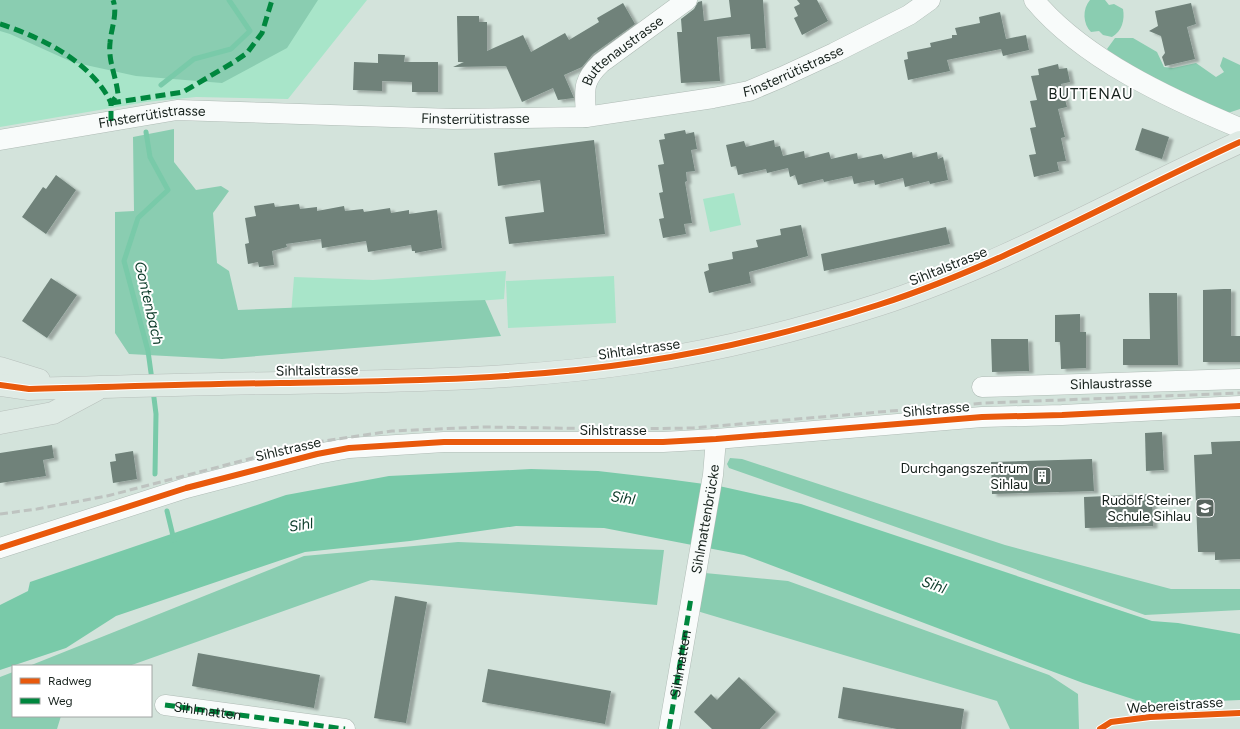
<svg xmlns="http://www.w3.org/2000/svg" width="1240" height="729" font-family="Figtree,sans-serif">
	<style>
		.green { fill: #a8e5c9 }
		.forest { fill: #8acdb1 }
		.water { fill: #79caa9 }
		.lines { fill: none; stroke-linecap: round; stroke-linejoin: round }
		.stream { stroke: #79caa9; stroke-width: 5 }
		.building { fill: #6f827a; filter: url(#shadow) }
		.minor-casing { stroke: #afbbb5; stroke-width: 21 }
		.major-casing { stroke: #b8c0bc; stroke-width: 23 }
		.minor { stroke: #f8fbfa; stroke-width: 20 }
		.major { stroke: #deeae4; stroke-width: 22 }
		.rail { stroke: #bec3c0; stroke-width: 3; stroke-dasharray: 8 4; stroke-linecap: butt }
		.quiet { stroke: #00873e; stroke-width: 5; stroke-dasharray: 10 5; stroke-linecap: butt }
		.cycleway-casing { stroke: #fff; stroke-width: 8 }
		.cycleway { stroke: #e8590c; stroke-width: 6 }
		.labels { text-anchor: middle; stroke-width: 4; stroke-linejoin: round; paint-order: stroke }
		.street-label { font-size: 14px; fill: #16211c; stroke: #fff }
		.poi-label { font-size: 14px; fill: #16211c; stroke: #fff; text-anchor: end }
		.neighbourhood-label { font-size: 15px; letter-spacing: 1px; fill: #16211c; stroke: #fff }
		.water-label { font-size: 15px; font-style: italic; fill: #0d3c2a; stroke: #fff }
	</style>
	<defs>
		<filter id="shadow"><feDropShadow dx="4.5" dy="2.5" stdDeviation="1" flood-color="#0004"/></filter>
	</defs>
	<rect width="100%" height="100%" fill="#d3e3db"/>
	<!-- green -->
	<g class="green">
		<polygon points="0,0 367,0 288,99 196,97 146,102 0,127"/>
		<polygon points="734,193 741,225 710,232 703,199"/>
		<polygon points="506,271 504,299 291,315 294,277 373,280"/>
		<polygon points="614,276 616,323 508,328 506,281"/>
	</g>
	<!-- forest -->
	<g class="forest">
		<polygon points="0,0 318,0 287,48 222,83 136,76 72,62 10,34 0,31"/>
		<path d="M1090,0H1105L1109,5L1114,4L1123,9C1125,20 1122,31 1112,37L1103,35L1099,31L1091,32C1083,24 1082,9 1090,0Z"/>
		<polygon points="1115,38 1133,38 1157,52 1164,67 1173,68 1196,63 1216,77 1224,72 1220,66 1223,57 1240,65 1240,109 1228,113 1122,68 1107,49"/>
		<polygon points="174,129 174,162 196,190 221,186 229,191 213,213 217,263 229,271 238,310 485,300 501,336 222,359 129,354 115,333 115,212 134,211 133,137"/>
		<polygon points="730,458 742,459 1005,545 1171,589 1240,589 1240,610 1145,615 729,468 727,464"/>
		<polygon points="458,542 664,550 657,605 371,580 129,666 29,666 304,556"/>
		<polygon points="705,573 788,581 1049,675 1078,694 1079,729 1010,729 997,701 697,611"/>
		<polygon points="13,672 13,716 61,716 57,729 0,729 0,677"/>
	</g>
	<!-- water -->
	<polygon class="water" points="531,469 598,471 667,479 719,486 801,504 1152,621 1178,623 1240,634 1240,700 1148,704 1083,683 744,555 604,528 516,526 410,541 305,552 116,616 66,648 0,670 0,605 28,591 30,582 286,495 389,476"/>
	<g class="lines">
		<!-- stream -->
		<g class="stream">
			<polyline points="161,85 194,59 231,49 250,31 229,0"/>
			<polyline points="146,132 150,157 168,190 138,218 124,261 148,351 152,380"/>
			<polyline points="153,390 156,414 155,474"/>
			<polyline points="167,511 174,540"/>
		</g>
	</g>
	<!-- building -->
	<g class="building">
		<polygon points="729,0 763,0 766,48 751,49 750,34 717,37 720,81 681,83 677,32 682,32 681,19 694,9 698,2 702,1 704,21 731,17"/>
		<polygon points="797,0 817,0 828,21 802,35 794,18 798,16 794,7 800,4"/>
		<polygon points="623,3 635,24 593,54 582,67 564,75 574,98 558,100 553,88 522,102 506,66 453,67 464,62 458,62 457,16 479,16 479,22 487,22 487,51 523,35 531,52 565,33 569,40 599,22 597,18"/>
		<polygon points="1191,3 1196,24 1187,27 1195,59 1165,66 1162,57 1165,53 1161,36 1149,31 1158,26 1155,11"/>
		<polygon points="1000,12 1006,39 1026,35 1029,50 1003,56 1001,49 947,60 950,71 908,80 904,60 908,59 907,52 931,47 930,43 952,38 952,35 957,35 955,28 980,23 979,17"/>
		<polygon points="378,54 405,55 404,62 438,62 438,92 412,92 412,82 382,81 382,91 353,90 354,62 378,63"/>
		<polygon points="1058,64 1059,69 1067,68 1070,82 1061,84 1067,107 1058,109 1065,137 1061,138 1066,161 1057,162 1059,171 1034,177 1029,155 1036,154 1030,128 1036,127 1030,101 1037,100 1031,76 1039,75 1038,69"/>
		<polygon points="1142,128 1169,137 1162,159 1135,150"/>
		<polygon points="685,130 686,134 694,132 697,149 691,150 695,171 686,172 687,181 685,182 692,223 684,224 686,234 663,238 659,219 664,218 659,193 663,192 658,165 664,164 659,140 665,139 664,134"/>
		<polygon points="594,140 605,234 509,244 505,217 544,212 540,180 498,186 494,153"/>
		<polygon points="774,140 775,147 780,146 783,156 804,151 805,158 829,152 831,159 857,153 858,159 882,154 884,159 912,152 913,158 937,152 938,159 943,157 948,180 930,184 929,181 905,187 903,178 875,185 874,180 854,184 852,176 824,182 823,179 798,185 795,175 790,177 788,168 767,173 766,169 738,175 736,166 731,167 726,145 744,141 746,147"/>
		<polygon points="56,175 76,190 46,234 22,217 43,187 46,189"/>
		<polygon points="274,203 275,207 299,204 300,209 317,207 317,211 344,206 345,211 363,209 364,212 390,208 391,213 409,210 409,214 437,210 442,248 415,253 415,251 412,251 411,245 368,252 366,241 322,248 321,239 286,244 287,247 272,251 274,265 259,267 258,262 248,264 245,244 249,243 245,218 256,216 254,206"/>
		<polygon points="801,225 808,256 749,272 751,283 709,293 704,272 709,270 708,264 733,259 732,252 758,247 756,240 781,235 780,229"/>
		<polygon points="946,227 950,244 824,271 821,254"/>
		<polygon points="51,278 77,295 47,338 22,321"/>
		<polygon points="1224,289 1231,289 1231,336 1240,336 1240,362 1203,362 1203,290"/>
		<polygon points="1149,293 1177,293 1178,365 1123,365 1123,339 1150,339"/>
		<polygon points="1080,314 1080,332 1086,332 1086,368 1061,369 1060,342 1055,342 1055,315"/>
		<polygon points="991,339 1028,339 1029,371 992,372"/>
		<polygon points="1162,432 1164,470 1146,471 1145,433"/>
		<polygon points="1240,441 1240,559 1215,560 1215,552 1198,552 1194,455 1212,454 1211,442"/>
		<polygon points="52,445 54,458 43,460 46,476 0,483 0,453"/>
		<polygon points="133,451 137,479 113,483 110,462 116,461 115,454"/>
		<polygon points="1092,459 1094,491 992,494 991,462"/>
		<polygon points="1152,494 1153,526 1085,528 1084,497"/>
		<polygon points="395,596 427,602 406,723 374,718"/>
		<polygon points="198,653 320,675 314,708 192,686"/>
		<polygon points="488,669 611,691 605,724 482,702"/>
		<polygon points="739,677 776,712 760,729 712,729 694,712 711,694 717,700"/>
		<polygon points="843,687 964,709 961,729 897,729 838,718"/>
	</g>
	<g class="lines">
		<defs>
			<g id="minor">
				<path d="M1034,0C1083,59 1170,99 1240,128"/>
				<path id="s1" d="M586,117C585,91 581,82 601,63L687,0"/>
				<path id="s2" d="M0,140L177,110L453,119L586,117L713,98L749,91L782,77L834,53L909,15L930,0"/>
				<path id="s3" d="M982,387L1240,379"/>
				<polyline points="0,548 186,488 317,454 349,448 444,442 663,442 716,439 982,417 1062,415 1240,406"/>
				<path id="s4" d="M165,705L345,729"/>
				<path id="s5" d="M669,729L713,475L716,439"/>
			</g>
			<g id="major">
				<polyline points="0,368 39,380"/>
				<path d="M0,385L29,389C113,387 197,384 281,383C401,381 521,380 640,362C721,350 800,330 878,305C1005,264 1119,197 1240,142"/>
				<polyline points="0,423 53,413 96,390"/>
			</g>
		</defs>
		<!-- minor casing -->
		<use href="#minor" class="minor-casing"/>
		<!-- major casing -->
		<use href="#major" class="major-casing"/>
		<!-- minor -->
		<use href="#minor" class="minor"/>
		<!-- major -->
		<use href="#major" class="major"/>
		<!-- rail -->
		<polyline class="rail" points="0,514 37,509 107,496 310,443 392,431 484,427 619,429 693,428 984,403 1240,393"/>
		<!-- quiet -->
		<g class="quiet">
			<path d="M0,24C41,37 92,62 111,103"/>
			<polyline points="111,103 183,92 234,62 247,53 262,33 272,0"/>
			<path d="M111,121V103L118,94C116,76 108,61 110,43C111,29 118,13 113,0"/>
			<polyline points="165,705 345,729"/>
			<polyline points="669,729 691,598"/>
		</g>
		<defs>
			<g id="cycleway">
				<path d="M0,385L29,389C113,387 197,384 281,383C401,381 521,380 640,362C721,350 800,330 878,305C1005,264 1119,197 1240,142"/>
				<polyline points="0,548 186,488 317,454 349,448 444,442 663,442 716,439 982,417 1062,415 1240,406"/>
				<polyline points="1100,729 1111,722 1150,717 1240,713"/>
			</g>
		</defs>
		<!-- cycleway casing -->
		<use href="#cycleway" class="cycleway-casing"/>
		<!-- cycleway -->
		<use href="#cycleway" class="cycleway"/>
	</g>
	<!-- icons -->
	<defs>
		<symbol id="building-square" viewBox="-11 -11 22 22"><rect x="-9" y="-9" width="18" height="18" rx="4" fill="#58655f" stroke="#fff"/><path d="M-4-6H4V6H1V3H-1V6H-4ZM-2.5-4.3h1.7v1.8h-1.7ZM.8-4.3h1.7v1.8H.8ZM-2.5-1h1.7V.8h-1.7ZM.8-1h1.7V.8H.8Z" fill="#fff"/></symbol>
		<symbol id="school-square" viewBox="-11 -11 22 22"><rect x="-9" y="-9" width="18" height="18" rx="4" fill="#58655f" stroke="#fff"/><path d="M0-5L7-2L0 1L-7-2ZM-4 1L0 2.5L4 1V4Q0 6-4 4Z" fill="#fff"/></symbol>
	</defs>
	<g fill-rule="evenodd">
		<use href="#building-square" x="1031" y="465" width="22" height="22"/>
		<use href="#school-square" x="1194" y="497" width="22" height="22"/>
	</g>
	<g class="labels">
		<!-- street labels -->
		<g class="street-label">
			<text dy="5" stroke="none"><textPath href="#s1" startOffset="83">Buttenaustrasse</textPath></text>
			<text dy="5" stroke="none"><textPath href="#s2" startOffset="802">Finsterrütistrasse</textPath></text>
			<text dy="5" stroke="none"><textPath href="#s2" startOffset="154">Finsterrütistrasse</textPath></text>
			<text dy="5" stroke="none"><textPath href="#s2" startOffset="478">Finsterrütistrasse</textPath></text>
			<text transform="translate(948 266) rotate(-22)" y="5">Sihltalstrasse</text>
			<text transform="translate(639 349) rotate(-8)" y="5">Sihltalstrasse</text>
			<text transform="translate(317 370) rotate(-1)" y="5">Sihltalstrasse</text>
			<text dy="5" stroke="none"><textPath href="#s3" startOffset="129">Sihlaustrasse</textPath></text>
			<text transform="translate(936 409) rotate(-5)" y="5">Sihlstrasse</text>
			<text x="613" y="435">Sihlstrasse</text>
			<text transform="translate(288 449) rotate(-13)" y="5">Sihlstrasse</text>
			<text dy="5" stroke="none"><textPath href="#s5" startOffset="213">Sihlmattenbrücke</textPath></text>
			<text dy="5" stroke="none"><textPath href="#s5" startOffset="66">Sihlmatten</textPath></text>
			<text transform="translate(1175 705) rotate(-4)" y="5">Webereistrasse</text>
			<text dy="5" stroke="none"><textPath href="#s4" startOffset="43">Sihlmatten</textPath></text>
		</g>
		<!-- poi labels -->
		<g class="poi-label">
			<text x="1028" y="473">Durchgangszentrum<tspan x="1028" dy="16">Sihlau</tspan></text>
			<text x="1191" y="505">Rudolf Steiner<tspan x="1191" dy="16">Schule Sihlau</tspan></text>
		</g>
		<!-- neighbourhood labels -->
		<g class="neighbourhood-label">
			<text x="1091" y="99">BUTTENAU</text>
		</g>
		<!-- water labels -->
		<g class="water-label">
			<text transform="translate(149 303) rotate(77)" y="5">Gontenbach</text>
			<text transform="translate(623 498) rotate(9)" y="5">Sihl</text>
			<text transform="translate(301 525) rotate(-9)" y="5">Sihl</text>
			<text transform="translate(934 585) rotate(20)" y="5">Sihl</text>
		</g>
	</g>
	<!-- legend -->
	<rect x="12" y="665" width="140" height="52" fill="#ffffff" stroke="#a2a6a4"/>
	<rect x="20" y="678" width="20" height="6" fill="#e8590c" stroke="#a2a6a4"/>
	<text x="48" y="685" font-size="12" fill="#16211c">Radweg</text>
	<rect x="20" y="698" width="20" height="6" fill="#00873e" stroke="#a2a6a4"/>
	<text x="48" y="705" font-size="12" fill="#16211c">Weg</text>
</svg>
